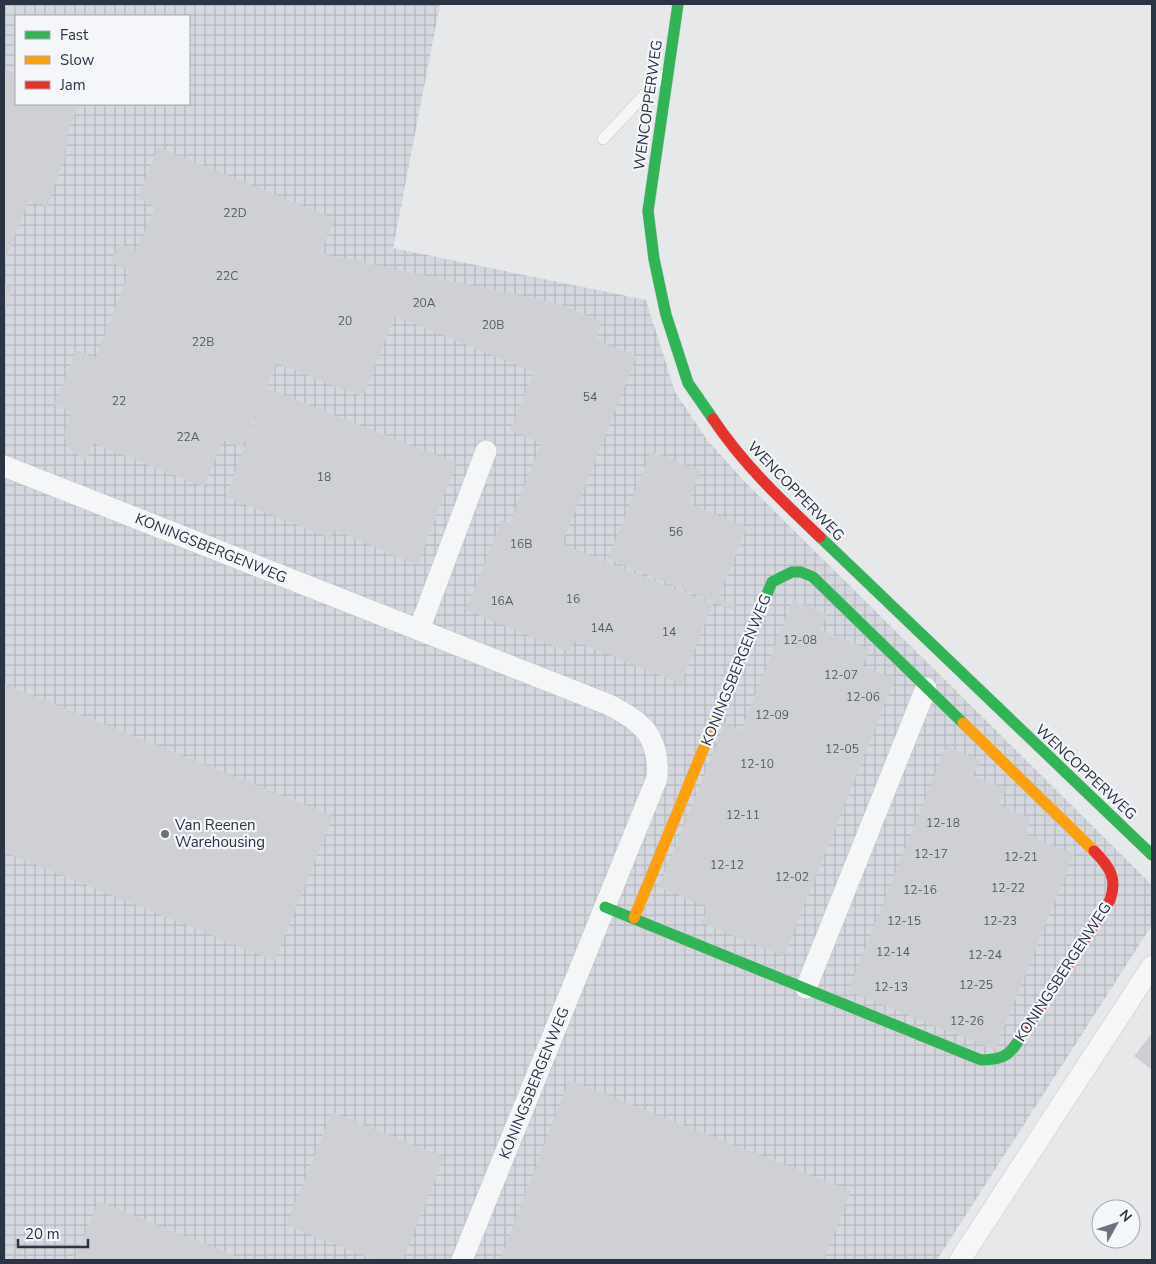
<svg xmlns="http://www.w3.org/2000/svg" width="1156" height="1264" font-family="'Nunito Sans',sans-serif">
	<style>
		.industrial { fill: url(#industrial-grid); fill-rule: evenodd }
		.building { fill: #ced0d3 }
		.lines { fill: none; stroke-linecap: round; stroke-linejoin: round }
		.lane-casing { stroke: #c4c6c8; stroke-width: 12 }
		.street-casing { stroke: #c4c6c8; stroke-width: 22 }
		.fast-casing { stroke: #c4c6c8; stroke-width: 12 }
		.slow-casing { stroke: #c4c6c8; stroke-width: 12 }
		.jam-casing { stroke: #c4c6c8; stroke-width: 12 }
		.lane { stroke: #f5f6f7; stroke-width: 11 }
		.street { stroke: #f5f6f7; stroke-width: 21 }
		.fast { stroke: #30b455; stroke-width: 11 }
		.slow { stroke: #ff9f0a; stroke-width: 11 }
		.jam { stroke: #e5322d; stroke-width: 11 }
		.poi-dot { fill: #6c737f; stroke: #f4f6f9; stroke-width: 2 }
		.labels { text-anchor: middle; stroke-width: 4.5; stroke-linejoin: round; paint-order: stroke }
		.number-label { font-size: 12px; fill: #545c69 }
		.street-label { font-size: 15px; fill: #2b3445; stroke: #f4f6f9 }
		.poi-label { font-size: 15px; fill: #2b3445; stroke: #f4f6f9; text-anchor: start }
	</style>
	<defs>
		<pattern id="industrial-grid" width="8" height="8" patternUnits="userSpaceOnUse" patternTransform="scale(1.25)"><rect width="8" height="8" fill="#d4d7dd"/><path d="M0 4h8M4 0v8" fill="none" stroke="#b6b9bf"/></pattern>
	</defs>
	<rect width="100%" height="100%" fill="#e6e8ea"/>
	<!-- industrial -->
	<path class="industrial" d="M4,4H440L393,248L646,300L675,392L707,440L746,483L1152,885V925L937,1260H4ZM16,16H189V104H16Z"/>
	<!-- building -->
	<g class="building">
		<polygon points="4,69 16,74 16,104 79,104 66,137 70,138 64,153 66,154 47,207 29,200 4,263"/>
		<polygon points="158,147 335,219 320,253 560,304 602,322 596,340 637,356 562,544 713,604 681,684 575,641 569,652 466,610 502,520 510,523 541,443 510,430 534,372 395,316 363,397 276,363 266,388 456,463 418,565 334,530 331,538 226,497 260,405 242,448 223,440 204,487 93,443 86,460 71,451 64,436 71,412 54,405 76,350 96,358 130,270 111,263 119,243 137,251 155,206 137,198"/>
		<polygon points="4,284 13,288 4,311"/>
		<polygon points="651,451 701,471 688,503 747,527 718,598 735,605 733,610 608,559"/>
		<polygon points="793,600 827,614 821,630 869,649 863,666 895,679 784,956 702,923 708,907 659,887 725,724 741,730"/>
		<polygon points="4,684 333,816 275,961 4,852"/>
		<polygon points="946,746 980,760 973,776 1006,789 999,805 1031,818 1025,834 1074,854 995,1050 848,991"/>
		<polygon points="1152,1033 1152,1070 1134,1056"/>
		<polygon points="569,1080 851,1191 824,1260 500,1260"/>
		<polygon points="332,1112 444,1157 403,1260 374,1260 286,1225"/>
		<polygon points="98,1201 245,1260 74,1260"/>
	</g>
	<g class="lines">
		<defs>
			<polyline id="lane" points="603,139 663,75"/>
			<g id="street">
				<path d="M4,466L607,704C642,721 660,736 657,778L462,1260"/>
				<polyline points="419,630 486,451"/>
				<polyline points="806,988 926,688"/>
				<polyline points="960,1260 1152,966"/>
			</g>
			<g id="fast">
				<polyline points="678,4 648,211 654,259 666,315 688,383 713,419"/>
				<polyline points="820,537 1152,855"/>
				<polyline points="732,679 772,582 792,572 801,572 813,577 963,723"/>
				<path d="M605,907L981,1060C1007,1060 1011,1053 1024,1032"/>
			</g>
			<g id="slow">
				<polyline points="963,723 1094,851"/>
				<polyline points="634,918 732,679"/>
			</g>
			<g id="jam">
				<path d="M713,419C743,464 781,500 820,537"/>
				<path d="M1024,1032L1110,900C1118,878 1109,866 1094,851"/>
			</g>
		</defs>
		<!-- lane casing -->
		<use href="#lane" class="lane-casing"/>
		<!-- street casing -->
		<use href="#street" class="street-casing"/>
		<!-- fast casing -->
		<use href="#fast" class="fast-casing"/>
		<!-- slow casing -->
		<use href="#slow" class="slow-casing"/>
		<!-- jam casing -->
		<use href="#jam" class="jam-casing"/>
		<!-- lane -->
		<use href="#lane" class="lane"/>
		<!-- street -->
		<use href="#street" class="street"/>
		<!-- fast -->
		<use href="#fast" class="fast"/>
		<!-- slow -->
		<use href="#slow" class="slow"/>
		<!-- jam -->
		<use href="#jam" class="jam"/>
	</g>
	<!-- markers -->
	<circle class="poi-dot" cx="165" cy="834" r="5"/>
	<g class="labels">
		<!-- number labels -->
		<g class="number-label">
			<text x="235" y="217">22D</text>
			<text x="227" y="280">22C</text>
			<text x="424" y="307">20A</text>
			<text x="345" y="325">20</text>
			<text x="493" y="329">20B</text>
			<text x="203" y="346">22B</text>
			<text x="590" y="401">54</text>
			<text x="119" y="405">22</text>
			<text x="188" y="441">22A</text>
			<text x="324" y="481">18</text>
			<text x="676" y="536">56</text>
			<text x="521" y="548">16B</text>
			<text x="573" y="603">16</text>
			<text x="502" y="605">16A</text>
			<text x="602" y="632">14A</text>
			<text x="669" y="636">14</text>
			<text x="800" y="644">12-08</text>
			<text x="841" y="679">12-07</text>
			<text x="863" y="701">12-06</text>
			<text x="772" y="719">12-09</text>
			<text x="842" y="753">12-05</text>
			<text x="757" y="768">12-10</text>
			<text x="743" y="819">12-11</text>
			<text x="943" y="827">12-18</text>
			<text x="931" y="858">12-17</text>
			<text x="1021" y="861">12-21</text>
			<text x="727" y="869">12-12</text>
			<text x="792" y="881">12-02</text>
			<text x="1008" y="892">12-22</text>
			<text x="920" y="894">12-16</text>
			<text x="904" y="925">12-15</text>
			<text x="1000" y="925">12-23</text>
			<text x="893" y="956">12-14</text>
			<text x="985" y="959">12-24</text>
			<text x="976" y="989">12-25</text>
			<text x="891" y="991">12-13</text>
			<text x="967" y="1025">12-26</text>
		</g>
		<!-- street labels -->
		<g class="street-label">
			<text transform="translate(648 105) rotate(-82)" y="5">WENCOPPERWEG</text>
			<text transform="translate(796 491) rotate(46)" y="5">WENCOPPERWEG</text>
			<text transform="translate(211 548) rotate(22)" y="5">KONINGSBERGENWEG</text>
			<text transform="translate(736 670) rotate(-68)" y="5">KONINGSBERGENWEG</text>
			<text transform="translate(1086 772) rotate(43)" y="5">WENCOPPERWEG</text>
			<text transform="translate(1063 972) rotate(-57)" y="5">KONINGSBERGENWEG</text>
			<text transform="translate(534 1083) rotate(-68)" y="5">KONINGSBERGENWEG</text>
		</g>
		<!-- poi labels -->
		<g class="poi-label">
			<text x="175" y="830">Van Reenen<tspan x="175" dy="17">Warehousing</tspan></text>
		</g>
	</g>
	<!-- border -->
	<rect width="1156" height="1264" fill="none" stroke="#2b3445" stroke-width="10"/>
	<!-- legend -->
	<rect x="15" y="15" width="175" height="90" fill="#f4f6f9" stroke="#a4a8b1"/>
	<rect x="25" y="31" width="25" height="8" fill="#30b455" stroke="#a4a8b1"/>
	<text x="60" y="40" font-size="15" fill="#2b3445">Fast</text>
	<rect x="25" y="56" width="25" height="8" fill="#ff9f0a" stroke="#a4a8b1"/>
	<text x="60" y="65" font-size="15" fill="#2b3445">Slow</text>
	<rect x="25" y="81" width="25" height="8" fill="#e5322d" stroke="#a4a8b1"/>
	<text x="60" y="90" font-size="15" fill="#2b3445">Jam</text>
	<!-- north arrow -->
	<g transform="translate(1116 1224) rotate(50)"><circle r="24" fill="#f4f6f9" stroke="#a4a8b1"/>
	<path d="M0-4L9 19L0 12L-9 19Z" fill="#6c737f"/>
	<text y="-8" font-size="14" font-weight="bold" text-anchor="middle" fill="#2b3445">N</text>
	</g>
	<!-- scale -->
	<path d="M18 1239v8h70v-8" fill="none" stroke="#2b3445" stroke-width="2.5"/>
	<text x="25" y="1239" font-size="15" fill="#2b3445" stroke="#f4f6f9" stroke-width="4" paint-order="stroke">20 m</text>
</svg>
